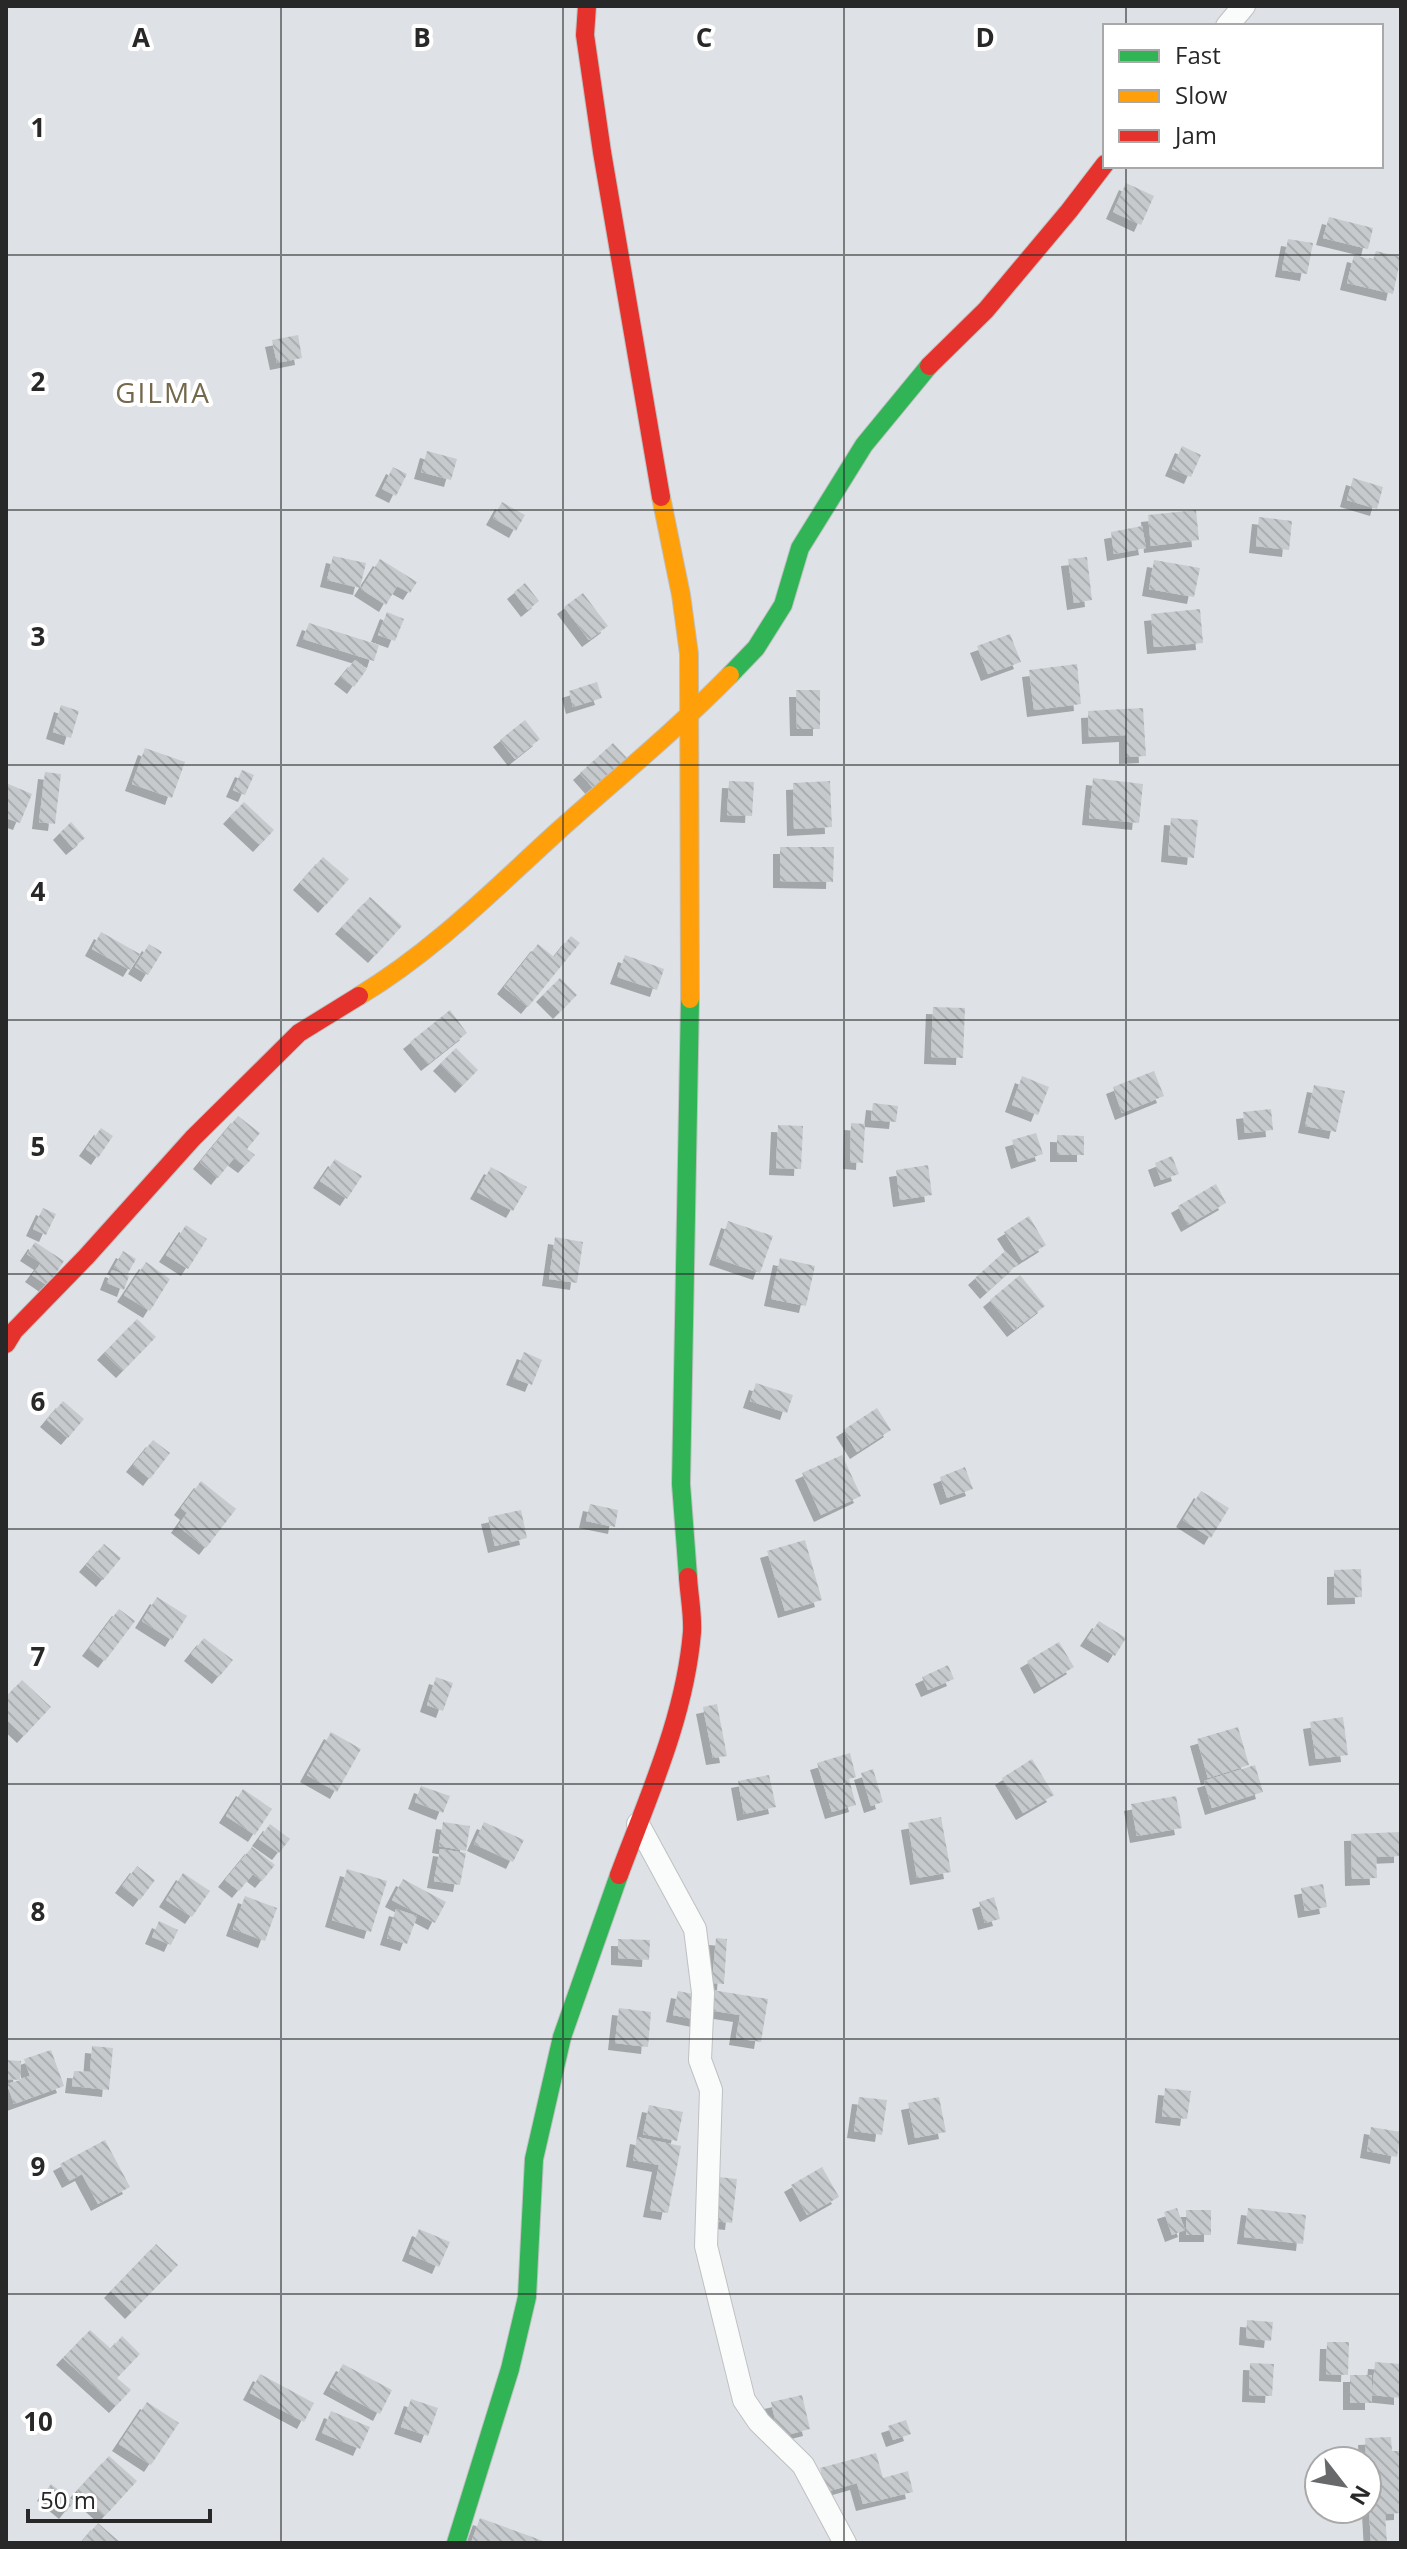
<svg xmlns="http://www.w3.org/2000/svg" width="1407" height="2549" font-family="'Open Sans',sans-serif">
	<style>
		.building { fill: url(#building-back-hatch); filter: url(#shadow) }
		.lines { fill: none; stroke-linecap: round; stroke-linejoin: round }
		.street-casing { stroke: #bfc0c0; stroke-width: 24 }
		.fast-casing { stroke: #bfc0c0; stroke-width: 20 }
		.slow-casing { stroke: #bfc0c0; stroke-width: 20 }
		.jam-casing { stroke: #bfc0c0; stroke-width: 20 }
		.street { stroke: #fafbfb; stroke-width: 22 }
		.fast { stroke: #30b455; stroke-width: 18 }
		.slow { stroke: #ff9f0a; stroke-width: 18 }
		.jam { stroke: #e5322d; stroke-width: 18 }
		.grid { fill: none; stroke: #282828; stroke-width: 2; stroke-opacity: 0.55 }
		.labels { text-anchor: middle; stroke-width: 8; stroke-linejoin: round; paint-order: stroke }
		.quarter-label { font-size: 28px; letter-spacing: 2px; fill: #74684d; stroke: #fff }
		.grid-label { font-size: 26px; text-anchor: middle; font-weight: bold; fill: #282828; stroke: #fff; stroke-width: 8; stroke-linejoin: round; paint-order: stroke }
	</style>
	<defs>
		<pattern id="building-back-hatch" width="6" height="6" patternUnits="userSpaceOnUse" patternTransform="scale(2)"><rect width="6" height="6" fill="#c7cacd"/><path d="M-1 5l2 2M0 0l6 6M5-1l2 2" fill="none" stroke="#abaeb0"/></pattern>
		<filter id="shadow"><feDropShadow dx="-7" dy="7" stdDeviation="0" flood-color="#0004"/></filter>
	</defs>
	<rect width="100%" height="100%" fill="#dee2e6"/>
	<!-- building -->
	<g class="building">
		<polygon points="1126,183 1154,196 1141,225 1113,212"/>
		<polygon points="1329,217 1373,228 1368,249 1323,238"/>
		<polygon points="1288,239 1313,243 1307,274 1282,270"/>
		<polygon points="1376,251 1401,257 1393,294 1347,283 1354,255 1373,260"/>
		<polygon points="298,335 302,358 277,363 272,340"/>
		<polygon points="1182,446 1201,455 1191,477 1172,469"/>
		<polygon points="427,451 457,459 451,480 421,472"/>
		<polygon points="393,467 407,474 396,496 382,489"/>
		<polygon points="1353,478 1383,487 1377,509 1347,500"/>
		<polygon points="502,502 525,515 516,531 493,518"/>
		<polygon points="1196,510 1199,540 1151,546 1148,515"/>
		<polygon points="1259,517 1292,521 1289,550 1256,546"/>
		<polygon points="1142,526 1146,548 1114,554 1111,532"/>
		<polygon points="333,556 366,563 360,588 327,580"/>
		<polygon points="1087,557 1092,600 1074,603 1068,559"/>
		<polygon points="380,559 417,582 410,593 397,586 386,605 361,589"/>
		<polygon points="1154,560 1200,568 1194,597 1149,589"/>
		<polygon points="525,583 539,601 528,610 514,592"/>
		<polygon points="583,593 608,626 589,640 564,607"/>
		<polygon points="1200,609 1203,643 1154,647 1151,614"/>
		<polygon points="387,612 404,619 395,641 378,635"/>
		<polygon points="309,623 379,645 374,661 303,639"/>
		<polygon points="1010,634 1021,662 988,674 977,646"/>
		<polygon points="355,660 367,669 354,687 341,677"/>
		<polygon points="1077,664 1081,704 1034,710 1029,670"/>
		<polygon points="597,682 602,698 573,707 569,691"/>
		<polygon points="796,690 820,690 820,729 797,729"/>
		<polygon points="61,705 79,711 71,738 53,732"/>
		<polygon points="1143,708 1146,756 1126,757 1126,735 1089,737 1088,711"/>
		<polygon points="525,720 540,739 515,759 500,740"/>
		<polygon points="613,743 628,759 595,790 580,773"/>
		<polygon points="145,748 185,762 172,798 132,784"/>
		<polygon points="242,770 254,775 245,795 233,790"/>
		<polygon points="45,772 61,774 55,824 39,822"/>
		<polygon points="1093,778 1143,784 1139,823 1089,818"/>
		<polygon points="729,781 754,782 752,816 727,815"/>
		<polygon points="830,781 832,827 794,829 793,783"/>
		<polygon points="6,783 32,794 20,823 6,818"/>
		<polygon points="244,802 274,830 260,845 230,817"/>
		<polygon points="1171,818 1198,820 1194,858 1168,855"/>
		<polygon points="71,822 85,838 73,848 60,833"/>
		<polygon points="780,847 834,847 833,882 780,881"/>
		<polygon points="323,857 349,879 325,906 300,883"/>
		<polygon points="370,897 402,926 375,956 342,927"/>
		<polygon points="101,932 140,954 130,970 92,949"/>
		<polygon points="571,936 580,943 528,1007 504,987 538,944 554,957"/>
		<polygon points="149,944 162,952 148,975 135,967"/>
		<polygon points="625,955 664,969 657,990 617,977"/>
		<polygon points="560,978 577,995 560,1012 543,995"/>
		<polygon points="933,1007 965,1008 963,1058 931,1057"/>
		<polygon points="450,1010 467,1033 428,1064 410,1042"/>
		<polygon points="456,1048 478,1070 462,1086 440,1064"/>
		<polygon points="1154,1071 1164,1096 1122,1113 1113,1087"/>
		<polygon points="1022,1076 1049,1087 1038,1115 1012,1105"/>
		<polygon points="1314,1085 1345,1091 1336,1132 1305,1126"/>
		<polygon points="873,1103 898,1106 896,1122 871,1120"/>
		<polygon points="1271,1109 1273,1130 1245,1133 1243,1112"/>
		<polygon points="238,1116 260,1133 247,1149 255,1155 245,1166 234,1158 218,1178 200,1162"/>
		<polygon points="851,1123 865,1124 863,1163 850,1162"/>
		<polygon points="778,1125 803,1126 801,1169 776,1168"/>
		<polygon points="101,1128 113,1136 98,1158 86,1149"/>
		<polygon points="1036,1133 1043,1154 1018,1162 1012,1140"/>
		<polygon points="1057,1135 1084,1136 1084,1155 1057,1155"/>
		<polygon points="1172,1156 1179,1174 1161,1180 1155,1163"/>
		<polygon points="335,1159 362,1176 347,1199 320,1181"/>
		<polygon points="928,1165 932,1195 900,1200 896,1170"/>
		<polygon points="491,1167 527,1187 513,1211 477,1192"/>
		<polygon points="1216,1184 1226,1203 1188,1225 1178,1206"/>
		<polygon points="43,1208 56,1214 46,1235 33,1229"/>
		<polygon points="1029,1216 1046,1245 1022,1260 1004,1232"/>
		<polygon points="728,1221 773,1236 760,1273 716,1258"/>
		<polygon points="186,1225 207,1239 188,1269 166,1255"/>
		<polygon points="555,1237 583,1242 577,1283 549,1279"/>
		<polygon points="35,1242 64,1261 48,1286 32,1275 41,1263 27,1254"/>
		<polygon points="123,1251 136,1259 127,1275 114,1267"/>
		<polygon points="1005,1251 1018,1264 987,1292 975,1278"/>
		<polygon points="780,1258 815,1266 806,1306 771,1299"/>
		<polygon points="146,1262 170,1279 150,1311 124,1295"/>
		<polygon points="112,1270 129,1276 124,1290 107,1283"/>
		<polygon points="1020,1275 1045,1306 1014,1330 990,1300"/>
		<polygon points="137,1319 156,1337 123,1371 104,1353"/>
		<polygon points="524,1352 542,1360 532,1385 513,1378"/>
		<polygon points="756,1383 793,1395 787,1413 750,1401"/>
		<polygon points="63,1401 84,1419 68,1438 47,1420"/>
		<polygon points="877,1408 891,1430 857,1452 843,1430"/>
		<polygon points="153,1440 170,1453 150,1479 133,1465"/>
		<polygon points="842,1455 861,1496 821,1515 802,1473"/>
		<polygon points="965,1467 973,1489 947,1498 940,1477"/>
		<polygon points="201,1481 236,1509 206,1548 178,1526 187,1513 181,1508"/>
		<polygon points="1201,1491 1229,1508 1211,1538 1183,1520"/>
		<polygon points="590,1504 618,1510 615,1527 586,1521"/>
		<polygon points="521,1510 527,1538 495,1546 488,1517"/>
		<polygon points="805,1540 822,1600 785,1611 767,1551"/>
		<polygon points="104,1544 121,1558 103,1580 86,1565"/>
		<polygon points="1361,1569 1362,1597 1334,1598 1334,1570"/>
		<polygon points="157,1597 187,1616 172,1640 142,1621"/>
		<polygon points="119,1609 135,1621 105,1661 89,1649"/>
		<polygon points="1099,1621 1126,1638 1115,1656 1087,1639"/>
		<polygon points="204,1638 233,1660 219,1677 191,1654"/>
		<polygon points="1059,1642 1074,1667 1041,1687 1027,1661"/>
		<polygon points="948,1665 954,1679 928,1690 922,1677"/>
		<polygon points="436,1677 453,1683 443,1711 427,1705"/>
		<polygon points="22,1680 51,1707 24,1736 6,1719 6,1697"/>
		<polygon points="717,1704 727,1756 713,1758 703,1707"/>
		<polygon points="1343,1717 1348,1755 1316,1759 1310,1722"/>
		<polygon points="1238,1727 1249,1765 1208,1778 1197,1739"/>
		<polygon points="331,1732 361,1749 337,1792 307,1775"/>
		<polygon points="850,1753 856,1777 849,1779 856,1805 832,1812 817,1763"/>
		<polygon points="1032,1759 1054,1795 1023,1813 1002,1778"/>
		<polygon points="1255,1765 1263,1792 1212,1808 1204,1781"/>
		<polygon points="873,1769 883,1802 871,1806 861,1773"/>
		<polygon points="769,1775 776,1807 744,1814 738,1781"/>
		<polygon points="421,1786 450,1796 443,1813 415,1802"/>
		<polygon points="243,1789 272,1809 255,1835 226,1816"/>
		<polygon points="1176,1796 1182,1828 1137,1836 1131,1804"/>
		<polygon points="941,1817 951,1872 917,1878 908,1823"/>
		<polygon points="443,1822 470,1826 466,1851 439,1846"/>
		<polygon points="484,1822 524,1840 513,1862 474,1844"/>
		<polygon points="270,1824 290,1839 279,1853 259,1839"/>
		<polygon points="1401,1832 1401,1856 1376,1857 1377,1878 1352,1879 1351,1834"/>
		<polygon points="252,1847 275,1865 262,1881 253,1874 239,1891 225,1880"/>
		<polygon points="440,1849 466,1853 460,1885 434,1881"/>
		<polygon points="137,1866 155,1880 140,1900 122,1886"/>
		<polygon points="347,1869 387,1881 371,1932 332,1920"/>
		<polygon points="183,1873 210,1891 192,1917 166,1900"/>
		<polygon points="403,1879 446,1902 435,1923 392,1900"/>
		<polygon points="1323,1884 1327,1907 1305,1911 1301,1888"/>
		<polygon points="245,1896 277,1908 265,1941 233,1929"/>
		<polygon points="994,1897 1000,1919 985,1923 979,1902"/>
		<polygon points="396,1909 417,1916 407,1944 387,1938"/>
		<polygon points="159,1921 178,1930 171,1945 152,1937"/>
		<polygon points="716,1938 727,1939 724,1984 712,1983"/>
		<polygon points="618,1939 650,1940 649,1960 618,1958"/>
		<polygon points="712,1990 768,1999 761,2042 736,2038 740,2015 708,2010"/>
		<polygon points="678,1991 708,1997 703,2021 673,2015"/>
		<polygon points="619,2008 651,2012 648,2047 615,2043"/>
		<polygon points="92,2046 113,2048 109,2090 72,2086 74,2071 90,2072"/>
		<polygon points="51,2050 64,2086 14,2104 7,2084 20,2080 6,2079 6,2060 21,2061 20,2079 30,2076 24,2059"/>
		<polygon points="1165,2088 1191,2091 1187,2119 1162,2116"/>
		<polygon points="859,2097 887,2100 882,2135 854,2131"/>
		<polygon points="939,2097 946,2132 915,2138 908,2103"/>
		<polygon points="649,2105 683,2112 677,2141 643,2134"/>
		<polygon points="1371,2127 1401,2132 1397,2157 1367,2151"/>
		<polygon points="637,2137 681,2146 668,2213 650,2210 659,2165 633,2160"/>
		<polygon points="105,2140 130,2187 98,2204 82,2174 69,2181 60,2164"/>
		<polygon points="822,2167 839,2197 807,2215 791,2185"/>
		<polygon points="709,2176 737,2179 732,2223 704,2220"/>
		<polygon points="1177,2208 1185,2230 1172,2235 1164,2212"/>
		<polygon points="1248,2208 1306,2215 1303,2244 1244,2237"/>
		<rect x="1186" y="2210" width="25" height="25"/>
		<polygon points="419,2229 450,2242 439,2267 409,2254"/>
		<polygon points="156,2244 178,2265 132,2312 111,2291"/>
		<polygon points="1247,2320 1273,2322 1271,2341 1246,2338"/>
		<polygon points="90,2330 111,2349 122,2336 140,2354 117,2378 131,2390 116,2406 63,2358"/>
		<polygon points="1327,2342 1349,2342 1348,2375 1326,2374"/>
		<polygon points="1375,2362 1401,2364 1401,2398 1372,2395"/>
		<polygon points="1250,2363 1274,2364 1272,2396 1249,2395"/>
		<polygon points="343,2364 392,2390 380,2414 330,2387"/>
		<polygon points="260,2374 314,2403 304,2422 250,2393"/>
		<rect x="1350" y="2375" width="22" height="28"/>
		<polygon points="802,2395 810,2429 779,2437 771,2402"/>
		<polygon points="411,2399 438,2408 428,2436 401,2427"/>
		<polygon points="147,2402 179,2423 151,2465 119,2444"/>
		<polygon points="331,2411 370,2427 360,2449 322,2433"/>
		<polygon points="906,2420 911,2434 893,2440 888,2426"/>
		<polygon points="1391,2437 1392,2451 1401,2451 1401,2513 1385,2514 1387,2543 1371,2543 1365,2438"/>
		<polygon points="876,2453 883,2478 908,2471 913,2492 863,2504 857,2483 826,2492 820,2468"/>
		<polygon points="109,2456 137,2481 105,2516 77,2491"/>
		<polygon points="51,2484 74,2502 66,2512 44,2494"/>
		<polygon points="480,2518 549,2543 471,2543"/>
		<polygon points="98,2523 121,2543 81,2543"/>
	</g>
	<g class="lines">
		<defs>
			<g id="street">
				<polyline points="1227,26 1244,6"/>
				<polyline points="638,1824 695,1929 703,1993 700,2060 711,2090 706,2246 744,2400 759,2422 803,2465 845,2543"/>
			</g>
			<g id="fast">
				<polyline points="730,675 756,648 783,605 800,548 864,445 929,366"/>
				<polyline points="688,1577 681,1484 690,999"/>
				<polyline points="456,2543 510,2369 527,2297 534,2159 562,2037 619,1875"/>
			</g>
			<g id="slow">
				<polyline points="661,497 681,595 689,654 690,999"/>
				<path d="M359,996C435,950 492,891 557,832C615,780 675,731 730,675"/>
			</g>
			<g id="jam">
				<polyline points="587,6 585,35 602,152 661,497"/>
				<polyline points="929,366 986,310 1069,211 1105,164"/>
				<polyline points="6,1344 14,1331 86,1257 193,1138 299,1033 359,996"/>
				<path d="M619,1875C648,1797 685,1717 692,1632C693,1614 689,1595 688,1577"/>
			</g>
		</defs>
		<!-- street casing -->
		<use href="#street" class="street-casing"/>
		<!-- fast casing -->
		<use href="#fast" class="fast-casing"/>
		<!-- slow casing -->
		<use href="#slow" class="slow-casing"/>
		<!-- jam casing -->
		<use href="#jam" class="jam-casing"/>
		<!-- street -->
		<use href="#street" class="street"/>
		<!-- fast -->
		<use href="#fast" class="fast"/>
		<!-- slow -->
		<use href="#slow" class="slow"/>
		<!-- jam -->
		<use href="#jam" class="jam"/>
	</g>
	<!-- grid -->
	<path class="grid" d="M281,6V2543M563,6V2543M844,6V2543M1126,6V26M1126,166V2543M6,255H1401M6,510H1401M6,765H1401M6,1020H1401M6,1274H1401M6,1529H1401M6,1784H1401M6,2039H1401M6,2294H1401"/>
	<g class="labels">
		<!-- quarter labels -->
		<g class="quarter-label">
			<text x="163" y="403">GILMA</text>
		</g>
	</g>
	<g class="grid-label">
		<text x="141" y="47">A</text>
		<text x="422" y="47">B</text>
		<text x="704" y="47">C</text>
		<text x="985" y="47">D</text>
		<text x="38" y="137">1</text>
		<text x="38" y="391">2</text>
		<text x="38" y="646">3</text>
		<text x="38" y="901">4</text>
		<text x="38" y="1156">5</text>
		<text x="38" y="1411">6</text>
		<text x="38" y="1666">7</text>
		<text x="38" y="1921">8</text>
		<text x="38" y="2176">9</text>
		<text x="38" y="2431">10</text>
	</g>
	<!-- border -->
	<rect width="1407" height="2549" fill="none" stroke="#282828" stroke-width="16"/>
	<!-- legend -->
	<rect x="1103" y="24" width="280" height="144" fill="#ffffff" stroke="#a9a9a9" stroke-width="2"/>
	<rect x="1119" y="50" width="40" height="12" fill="#30b455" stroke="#a9a9a9" stroke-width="2"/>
	<text x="1175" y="64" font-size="24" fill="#282828">Fast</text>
	<rect x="1119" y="90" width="40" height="12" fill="#ff9f0a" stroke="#a9a9a9" stroke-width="2"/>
	<text x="1175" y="104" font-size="24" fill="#282828">Slow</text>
	<rect x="1119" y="130" width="40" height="12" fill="#e5322d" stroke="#a9a9a9" stroke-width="2"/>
	<text x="1175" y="144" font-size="24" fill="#282828">Jam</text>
	<!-- north arrow -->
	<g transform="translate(1343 2485) rotate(121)"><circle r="38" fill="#ffffff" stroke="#a9a9a9" stroke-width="2"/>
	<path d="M0-6L14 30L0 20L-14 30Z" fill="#68696a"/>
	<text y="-12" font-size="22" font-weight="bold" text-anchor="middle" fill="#282828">N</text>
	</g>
	<!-- scale -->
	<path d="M28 2509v12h182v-12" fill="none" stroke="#282828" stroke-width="4"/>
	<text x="40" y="2509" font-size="24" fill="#282828" stroke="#ffffff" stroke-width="6" paint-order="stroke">50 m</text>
</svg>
